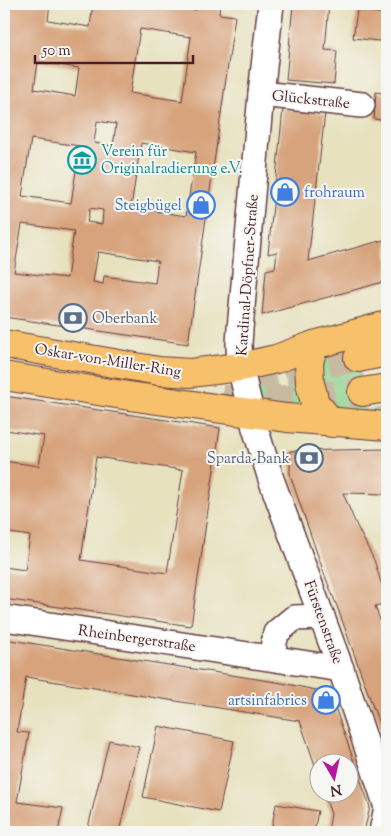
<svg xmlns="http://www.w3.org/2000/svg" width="391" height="836" font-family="'Sorts Mill Goudy',serif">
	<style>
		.green { fill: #8cd08a; stroke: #6b785a }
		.building { fill: #d7a37c; fill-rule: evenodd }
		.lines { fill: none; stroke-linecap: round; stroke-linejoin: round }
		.major-tunnel { stroke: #c8baa1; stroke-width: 28; stroke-dasharray: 28 14; stroke-linecap: butt }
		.minor-casing { stroke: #623c41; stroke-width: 28 }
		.major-casing { stroke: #623c41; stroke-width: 30 }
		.minor { stroke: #fff; stroke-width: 25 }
		.major { stroke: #f7c06b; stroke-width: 28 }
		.labels { text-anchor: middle; stroke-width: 4; stroke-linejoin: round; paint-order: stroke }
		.street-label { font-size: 15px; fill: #4a1f2b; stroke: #f6f6f2 }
		.culture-label { font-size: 15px; fill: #0d838f; stroke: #f6f6f2; text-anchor: start }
		.shop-label { font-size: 15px; fill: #366cbe; stroke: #f6f6f2; text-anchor: end }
		.service-label { font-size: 15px; fill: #4e5e75; stroke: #f6f6f2; text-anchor: start }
	</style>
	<rect width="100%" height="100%" fill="#f6f6f2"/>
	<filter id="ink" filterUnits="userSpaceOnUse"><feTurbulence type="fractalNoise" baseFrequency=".02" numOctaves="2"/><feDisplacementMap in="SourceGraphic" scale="10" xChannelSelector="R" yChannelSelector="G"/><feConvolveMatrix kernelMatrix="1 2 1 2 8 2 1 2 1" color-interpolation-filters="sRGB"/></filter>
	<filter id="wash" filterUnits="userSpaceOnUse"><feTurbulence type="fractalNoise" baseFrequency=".0096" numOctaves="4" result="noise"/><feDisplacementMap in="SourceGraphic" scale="20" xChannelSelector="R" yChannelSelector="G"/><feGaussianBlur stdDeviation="1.12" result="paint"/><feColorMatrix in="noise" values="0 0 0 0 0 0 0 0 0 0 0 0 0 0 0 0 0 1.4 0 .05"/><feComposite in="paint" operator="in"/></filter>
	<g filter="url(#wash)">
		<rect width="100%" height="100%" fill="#e7e1be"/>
		<!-- green -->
		<g class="green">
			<polygon points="356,344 365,411 387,407 387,419 349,417 322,401 316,369 327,352"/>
			<polygon points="295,359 308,413 290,413 283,364"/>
			<polygon points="273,368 280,412 260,403 256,383 258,376"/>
		</g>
		<g id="blocks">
			<!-- building -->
			<g class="building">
				<path d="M4,4H50L48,20L90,27L93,4H153L196,10L197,4H220L219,14L235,16L188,344L4,317ZM140,29L191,37L182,101L130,93ZM38,62L79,68L75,96L34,89ZM97,121L116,124L113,146L94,143ZM31,139L80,146L71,203L22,196ZM141,143L196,152L186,216L131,207ZM90,208L103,210L102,224L87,222ZM22,224L74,231L67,278L14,272ZM98,252L158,261L155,283L104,276L103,284L93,282Z"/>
				<polygon points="293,4 329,4 325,50 337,51 334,84 286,80"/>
				<polygon points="357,10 387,14 387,42 353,38"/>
				<polygon points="376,92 387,94 387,121 374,119"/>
				<polygon points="283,109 325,113 308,261 387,239 387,281 262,315 266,270 275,268 277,252 268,254"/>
				<path d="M4,396L220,428L191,626L4,599V567L25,570L30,536L4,532V461L39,466L44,436L6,430L5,439H4ZM96,457L183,470L167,573L81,560Z"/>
				<polygon points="387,449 387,494 343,493 355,522 374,560 387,601 387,603 375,606 387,640 387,746 338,609 325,576 290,475 290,451"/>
				<polygon points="4,639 282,683 330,693 370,807 364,832 328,832 331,814 324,794 348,794 348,764 318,764 318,774 300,721 26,677 17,732 29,733 17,802 63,808 58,832 4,832 4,714 8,688 4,687"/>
				<polygon points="158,726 234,741 219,812 143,797"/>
				<polygon points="109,740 139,747 119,832 87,832"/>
				<polygon points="276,804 318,811 314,832 271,832"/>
			</g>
		</g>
	</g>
	<g filter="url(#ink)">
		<use href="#blocks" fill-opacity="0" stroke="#623c41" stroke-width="1"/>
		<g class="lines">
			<!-- major-tunnel -->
			<g class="major-tunnel">
				<polyline points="246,375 289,370 358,358"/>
				<polyline points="223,399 293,399 362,392"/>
			</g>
			<defs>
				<g id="minor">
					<polyline points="271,4 261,94 240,329 239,344 240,367 255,428 271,479 341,669 387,807 382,832"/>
					<polyline points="261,94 362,105"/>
					<polyline points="4,618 341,669"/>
					<polyline points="271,658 276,633 294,618 322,617"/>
				</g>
				<g id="major">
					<polyline points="4,344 159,371 190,373 240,367 276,359 314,345 387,325"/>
					<polyline points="314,345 309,362 310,383 315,403 332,423"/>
					<polyline points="358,358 387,352"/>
					<polyline points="4,376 129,396 287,418 387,426"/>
					<polyline points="362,392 387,388"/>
				</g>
			</defs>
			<!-- minor casing -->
			<use href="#minor" class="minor-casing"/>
			<!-- major casing -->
			<use href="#major" class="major-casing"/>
			<!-- minor -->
			<use href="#minor" class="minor"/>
			<!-- major -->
			<use href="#major" class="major"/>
		</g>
	</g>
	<!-- icons -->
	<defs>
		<symbol id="museum-ring" viewBox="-11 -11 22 22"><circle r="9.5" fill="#f6f6f2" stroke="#0f9aa8" stroke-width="1.5"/><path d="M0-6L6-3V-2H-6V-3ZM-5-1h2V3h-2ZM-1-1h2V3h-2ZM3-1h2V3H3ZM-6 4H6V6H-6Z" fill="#0f9aa8"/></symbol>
		<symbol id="shop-ring" viewBox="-11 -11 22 22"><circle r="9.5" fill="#f6f6f2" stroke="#3f7fe0" stroke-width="1.5"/><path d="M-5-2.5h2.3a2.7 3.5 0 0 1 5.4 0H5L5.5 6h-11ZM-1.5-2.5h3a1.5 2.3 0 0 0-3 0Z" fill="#3f7fe0"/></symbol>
		<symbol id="bank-ring" viewBox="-11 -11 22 22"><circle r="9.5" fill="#f6f6f2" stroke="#5c6f8a" stroke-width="1.5"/><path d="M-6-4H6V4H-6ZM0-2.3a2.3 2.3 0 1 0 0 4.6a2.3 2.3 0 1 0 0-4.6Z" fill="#5c6f8a"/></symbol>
	</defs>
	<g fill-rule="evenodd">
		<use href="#museum-ring" x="66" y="144" width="32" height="32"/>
		<use href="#shop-ring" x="269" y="176" width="32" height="32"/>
		<use href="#shop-ring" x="185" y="189" width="32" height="32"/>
		<use href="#bank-ring" x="57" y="302" width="32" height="32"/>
		<use href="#bank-ring" x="293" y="442" width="32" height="32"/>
		<use href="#shop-ring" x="310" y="684" width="32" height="32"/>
	</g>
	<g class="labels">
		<!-- street labels -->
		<g class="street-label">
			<text transform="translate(311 99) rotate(6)" y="5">Glückstraße</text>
			<text transform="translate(247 275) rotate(-86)" y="5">Kardinal-Döpfner-Straße</text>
			<text transform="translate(108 360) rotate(9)" y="5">Oskar-von-Miller-Ring</text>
			<text transform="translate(324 622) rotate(70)" y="5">Fürstenstraße</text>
			<text transform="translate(137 638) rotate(8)" y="5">Rheinbergerstraße</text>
		</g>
		<!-- culture labels -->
		<g class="culture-label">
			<text x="101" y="156">Verein für<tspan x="101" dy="17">Originalradierung e.V.</tspan></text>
		</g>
		<!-- shop labels -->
		<g class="shop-label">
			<text x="304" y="197" text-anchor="start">frohraum</text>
			<text x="182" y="210">Steigbügel</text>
			<text x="307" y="705">artsinfabrics</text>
		</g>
		<!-- service labels -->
		<g class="service-label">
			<text x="92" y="323">Oberbank</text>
			<text x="290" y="463" text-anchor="end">Sparda-Bank</text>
		</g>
	</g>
	<!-- margin -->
	<rect width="391" height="836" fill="none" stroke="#f6f6f2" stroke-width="20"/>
	<!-- north arrow -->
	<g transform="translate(334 778) rotate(171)"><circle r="24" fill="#f6f6f2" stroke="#b1a0a2"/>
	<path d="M0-4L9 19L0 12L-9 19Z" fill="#b5179e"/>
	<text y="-8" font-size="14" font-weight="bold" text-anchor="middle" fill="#4a1f2b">N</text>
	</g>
	<!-- scale -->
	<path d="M35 55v8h158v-8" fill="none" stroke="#4a1f2b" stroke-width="2.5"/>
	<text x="42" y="55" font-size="15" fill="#4a1f2b" stroke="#f6f6f2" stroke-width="4" paint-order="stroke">50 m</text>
</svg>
